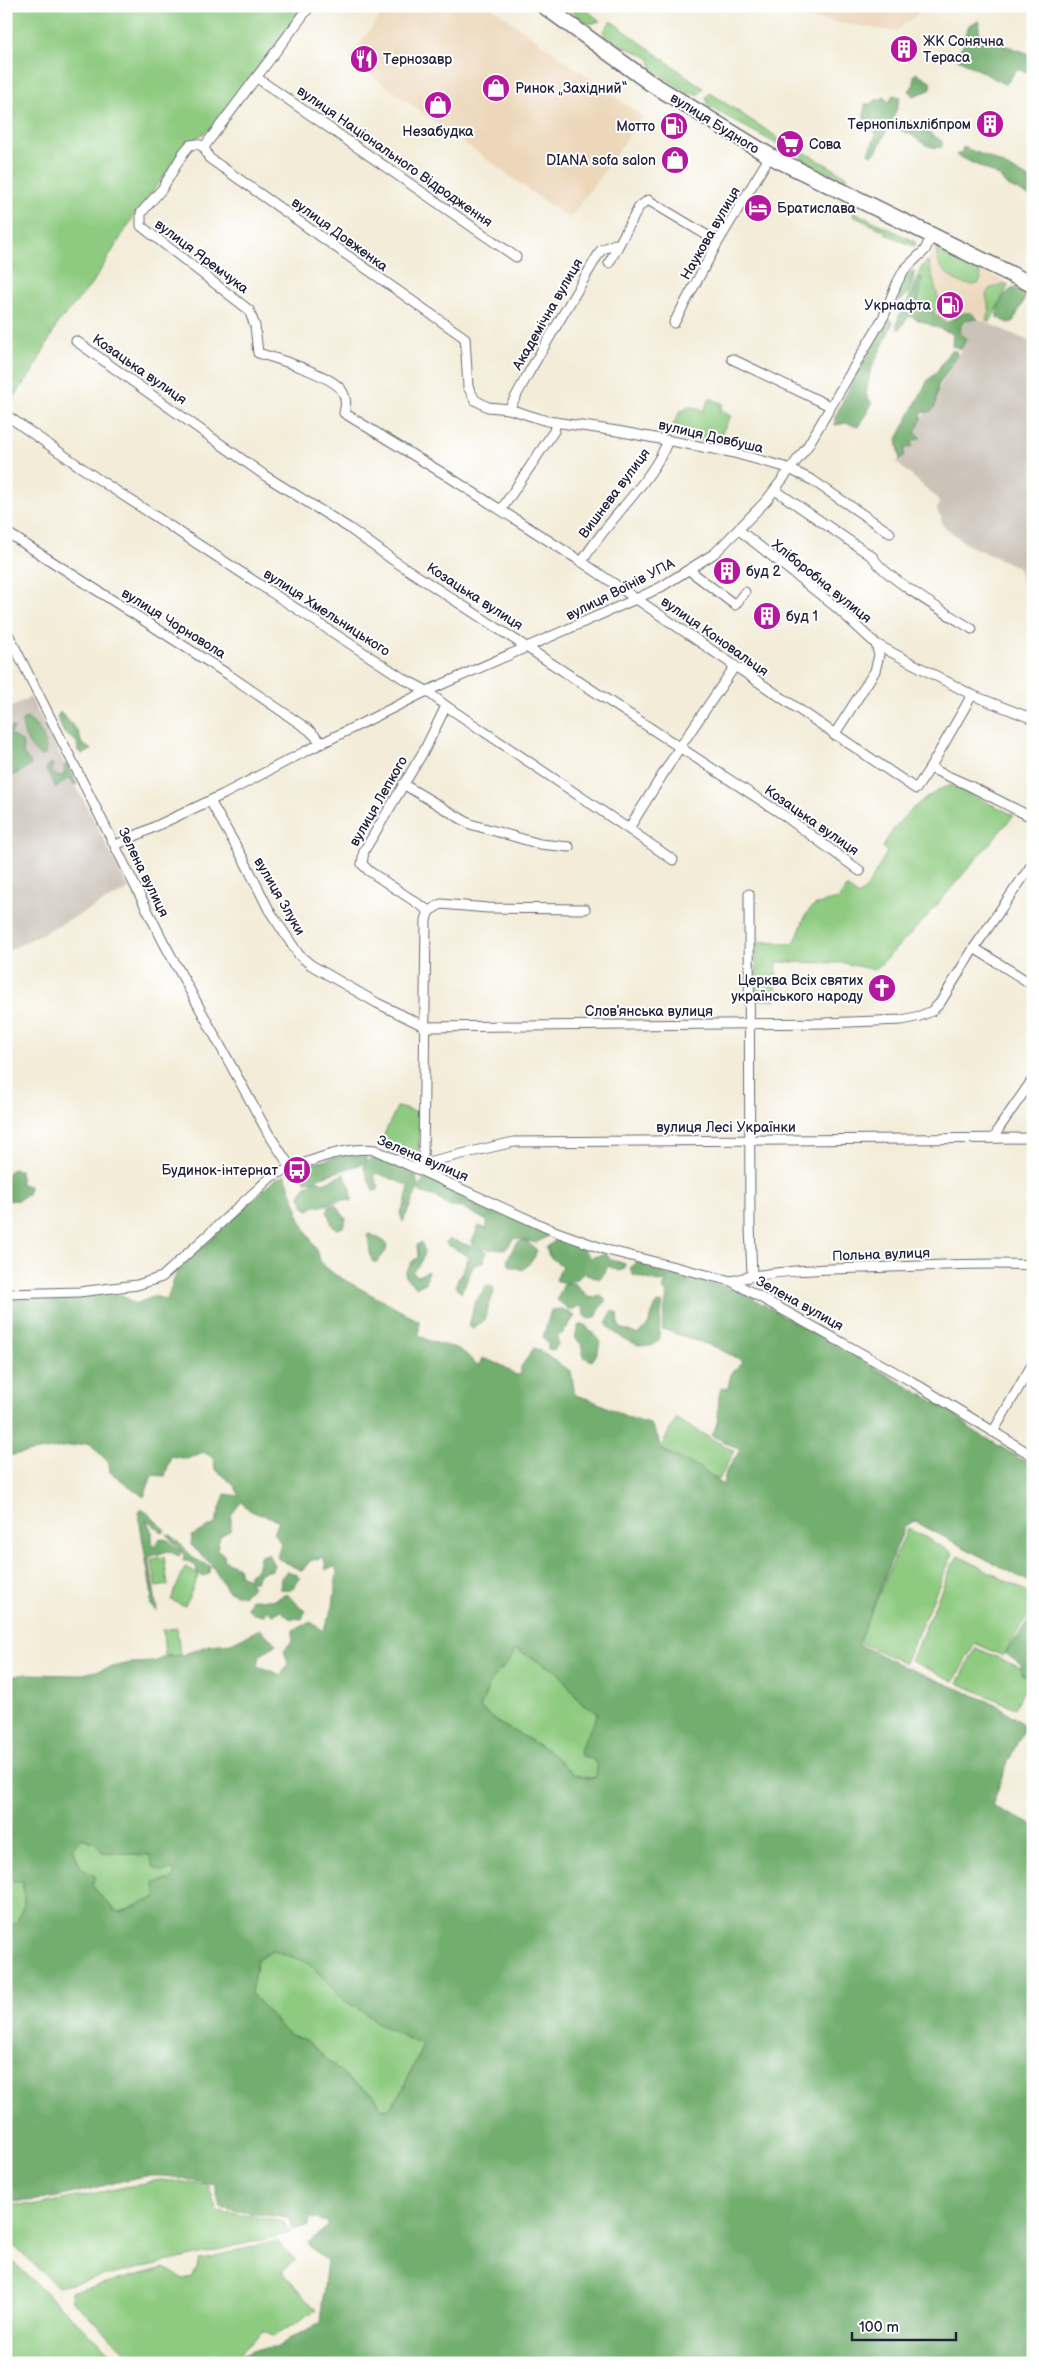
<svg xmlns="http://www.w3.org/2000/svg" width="1039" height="2369" font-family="'Balsamiq Sans',sans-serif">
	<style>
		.built { fill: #ecd7ba }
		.industrial { fill: #cbc2b8 }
		.green { fill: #8eca80; stroke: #58765e }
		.forest { fill: #72ae6e; stroke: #4a6854; fill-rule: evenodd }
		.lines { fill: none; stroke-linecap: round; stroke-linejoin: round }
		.street-casing { stroke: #6b6972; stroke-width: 11 }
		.highway-casing { stroke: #6b6972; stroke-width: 18 }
		.street { stroke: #fff; stroke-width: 9 }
		.highway { stroke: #fff; stroke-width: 15 }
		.labels { text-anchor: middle; stroke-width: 4; stroke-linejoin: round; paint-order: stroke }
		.poi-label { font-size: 14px; fill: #22223b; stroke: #fff; text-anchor: start }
		.street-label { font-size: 14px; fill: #22223b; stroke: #fff }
	</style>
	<rect width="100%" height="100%" fill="#fff"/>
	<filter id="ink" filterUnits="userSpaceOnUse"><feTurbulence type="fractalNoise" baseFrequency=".02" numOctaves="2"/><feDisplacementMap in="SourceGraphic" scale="10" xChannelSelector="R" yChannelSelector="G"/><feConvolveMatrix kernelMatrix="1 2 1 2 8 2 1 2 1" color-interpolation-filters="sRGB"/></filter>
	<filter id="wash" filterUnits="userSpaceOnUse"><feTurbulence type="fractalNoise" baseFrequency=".0096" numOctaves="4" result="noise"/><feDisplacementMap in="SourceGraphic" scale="20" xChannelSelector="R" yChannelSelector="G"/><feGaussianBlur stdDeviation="1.12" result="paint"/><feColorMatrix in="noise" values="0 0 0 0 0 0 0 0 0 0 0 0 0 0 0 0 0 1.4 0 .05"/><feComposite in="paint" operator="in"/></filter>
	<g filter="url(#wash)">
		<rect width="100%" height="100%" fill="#f3ecd8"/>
		<!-- built -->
		<g class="built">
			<polygon points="387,6 490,6 643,117 569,219 349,59"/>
			<polygon points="802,6 922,6 915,16 895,32 804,17"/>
			<polygon points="934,247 1010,284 989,323 971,313 952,331 906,307"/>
		</g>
		<!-- industrial -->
		<g class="industrial">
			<polygon points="972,316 1033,343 1033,586 1022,582 1018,567 968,545 942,525 941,517 937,511 939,502 935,496 897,463 968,337 958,331"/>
			<polygon points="30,697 129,889 6,952 6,710"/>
		</g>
		<!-- green -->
		<g class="green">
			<polygon points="10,6 304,6 212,127 183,148 169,170 137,211 92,284 58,323 31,374 6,408 6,12"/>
			<polygon points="565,6 582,6 600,21 589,24"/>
			<path d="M611,21L703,88L698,95L687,93L652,69L650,59C635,50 619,46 604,36V31Z"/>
			<polygon points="710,93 777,137 780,143 775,143 709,107 706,97"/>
			<polygon points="804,152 848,177 842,181 803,159 800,156"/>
			<polygon points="854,212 914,241 916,245 913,246 886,234 885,231 853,216"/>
			<path d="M937,250L979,271L981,279L978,284C960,289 933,269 937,250Z"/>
			<polygon points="928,261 939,301 931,319 905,307 922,266"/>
			<polygon points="1003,284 1008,286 990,322 986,320 990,312 986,295 989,289"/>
			<polygon points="710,398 723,404 720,410 731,416 716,443 674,436 675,431 671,428 681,410 684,411 689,405 703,411"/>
			<path d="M950,785L1014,815L922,922L875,970L844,963L777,962L776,1001L756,999V941L794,944C809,911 801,906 839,899L846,887L859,896L868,886L887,852L883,848C894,821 923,796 950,785Z"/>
			<polygon points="397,1107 419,1112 419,1147 415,1153 381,1141"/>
			<polygon points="676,1419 734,1451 719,1480 660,1448"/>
			<polygon points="908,1528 953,1553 905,1663 861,1643 859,1640"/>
			<polygon points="959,1556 1033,1595 1033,1607 1003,1656 975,1643 954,1681 911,1661 952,1565"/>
			<polygon points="164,1557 168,1585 156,1587 152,1559"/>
			<polygon points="185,1567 199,1574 185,1606 171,1600"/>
			<polygon points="177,1628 180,1655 165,1656 163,1630"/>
			<path d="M514,1648L558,1672L583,1705L599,1712C594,1727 580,1741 580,1755L594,1760L597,1767L596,1777L588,1778L573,1774L548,1750L497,1722L480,1708C484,1698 487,1687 494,1678C501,1667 513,1662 514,1648Z"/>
			<polygon points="976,1648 1032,1673 1015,1708 958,1683"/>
			<path d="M82,1838L96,1843L102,1852L150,1855L175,1872L173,1879L160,1881L157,1897L121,1912C103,1908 80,1867 73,1849Z"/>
			<polygon points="6,1878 23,1883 24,1904 17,1923 6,1928 9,1895"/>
			<polygon points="272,1950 309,1963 343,2000 361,2010 379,2024 423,2045 402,2091 389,2109 381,2109 375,2096 350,2080 306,2040 288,2034 251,1993 257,1959"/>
			<polygon points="160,2180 208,2184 217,2211 282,2221 291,2233 58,2287 6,2239 6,2204 37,2205"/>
			<polygon points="277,2241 296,2260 282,2271 316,2310 273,2337 264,2330 229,2363 138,2363 72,2301 71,2292 165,2268 183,2279 192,2277 197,2268 199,2260"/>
			<polygon points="6,2255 109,2352 105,2363 6,2363"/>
		</g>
		<!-- forest -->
		<g class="forest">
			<polygon points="979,21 979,32 992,41 1033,55 1033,74 1016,69 1009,81 1004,84 958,59 957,53 966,41 964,37 969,25"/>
			<polygon points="917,73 930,81 932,86 930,90 913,96 909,91 914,84 914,75"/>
			<polygon points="893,95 900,97 895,114 876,152 871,155 869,153 876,134 870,123 864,119 865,104 871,104 875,100 880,100 884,97 889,103"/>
			<path d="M908,121L919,122L924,130L942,141V147C930,150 921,142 913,136C907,132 900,131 894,127Z"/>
			<polygon points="963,147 991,158 1033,181 1033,198 1006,185 999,176 956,155 961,153"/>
			<path d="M912,271H914C914,282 910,297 899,301L897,295L903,278Z"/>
			<path d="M920,277L922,278L917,308L932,311L946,323L964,313H971L978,319H968L961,326L960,334L967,338L961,349L952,346L953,334L909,316L899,330L897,328C897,313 904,307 912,296C915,292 915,285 916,280Z"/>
			<path d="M1014,288L1025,292L1026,296L1013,322L1008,323L997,317C996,306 1003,293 1014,288Z"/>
			<path d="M891,320L893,322L870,372L866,394L872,404L858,427L847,423L835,425V417C844,400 877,326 891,320Z"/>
			<polygon points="950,351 956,351 957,356 938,386 935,407 931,411 922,413 921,420 915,432 921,438 912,441 912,447 905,448 904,456 900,460 897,439 928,380 936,373"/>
			<polygon points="60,712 78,731 82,744 92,750 83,754 78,751 77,742 64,733 57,717"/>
			<path d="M26,718C38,725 49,741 45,755L41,756C29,748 23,736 22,721Z"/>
			<polygon points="12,727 14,728 10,735 22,741 24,756 31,762 29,767 11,776 6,771 6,729"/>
			<polygon points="48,764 53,764 51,770 58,777 65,774 64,766 67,764 77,784 73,785 72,780 68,778 56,788 46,770"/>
			<path d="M362,1150L366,1155V1162L373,1157C385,1158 405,1170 416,1176L418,1186L427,1176L548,1232V1236L536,1243L514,1238L506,1249C496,1249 477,1251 471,1242C476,1236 475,1231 479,1226L487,1229V1221L462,1207H450L436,1197L420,1192L418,1188L403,1222L400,1213L405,1204L409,1186L377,1173L374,1177L379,1187L378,1190L373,1191L364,1168L365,1163L315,1179L323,1183L344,1174L351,1189L352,1201C340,1196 328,1208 315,1206L309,1210L305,1208L300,1196L305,1187L314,1180L305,1181L302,1173L303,1168L307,1165Z"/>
			<polygon points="13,1169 20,1170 21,1184 29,1186 28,1194 18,1200 6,1201 6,1174"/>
			<path d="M285,1175L298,1209L299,1218L315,1247L321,1263L334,1274L419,1321V1335C440,1350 457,1339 475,1364L479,1365L482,1358L499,1364L516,1375L521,1374V1367L534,1348C548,1353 557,1364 571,1371L575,1395C601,1401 622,1418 650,1424L658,1437L661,1450L701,1468L723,1485L726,1472L740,1450L712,1435C723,1416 715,1405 721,1388H728L731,1374L743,1361L715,1347L662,1329L667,1294L663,1289L666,1281L658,1282L633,1275L630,1268L637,1262L668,1275L667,1279L672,1273L738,1290L954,1413L971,1429L1033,1466V1584L914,1521L905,1526L858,1644L905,1667L998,1705L1025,1726L1005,1769L992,1806L1033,1825V2363H234L233,2358L255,2349L276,2348L289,2339L320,2323L327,2260L317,2254L308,2243L328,2226V2222L310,2218L309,2226L292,2229L289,2218L254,2214L220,2207L215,2184C189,2180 161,2172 135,2178C93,2187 49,2204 6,2201V1928L17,1922L24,1904L23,1883L6,1878V1678L24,1674L79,1675L130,1663L155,1662L164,1657L182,1655L209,1645L231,1643L260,1629L276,1644L260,1656L258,1666L281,1675L288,1664L284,1650L293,1640V1630L311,1622L323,1631L333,1607L337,1571L335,1567L326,1570L324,1557L310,1561L302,1571L277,1558L281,1543L274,1534L279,1521C266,1513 250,1517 242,1501L231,1515V1530L220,1536L217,1549L224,1555L225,1561L239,1567V1575L249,1579V1574L257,1570L260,1556L268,1554L274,1565L272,1570L260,1573L255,1582L250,1580L252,1587L246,1594L242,1596L228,1591L210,1563L191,1545L192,1536L215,1524L225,1494L240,1496L233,1484L215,1469L214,1458L203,1452L187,1459L171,1456L165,1476L152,1475L144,1497L110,1472L109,1463L89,1443L6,1456V1300L106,1295H122L135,1304L155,1296L167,1300L177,1271L274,1180ZM515,1649L558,1672L583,1705L598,1712C594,1727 580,1741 580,1755L594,1760L597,1767L596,1777L588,1778L573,1774L548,1750L497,1722L480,1708C484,1698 487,1687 494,1678C501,1667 512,1662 515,1649ZM82,1838L96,1843L102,1852L150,1855L153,1867L163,1872L169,1869L175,1872L173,1879L154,1883L157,1897L121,1912L115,1911L92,1886L95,1876L81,1868L73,1849ZM272,1950L309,1963L343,2000L361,2010L379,2024L423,2046L402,2091L389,2109H381L375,2096L350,2080L306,2040L288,2034L251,1993L257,1959Z"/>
			<polygon points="335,1204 346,1219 343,1227 338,1229 333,1227 327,1212 329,1207"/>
			<path d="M371,1234L387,1243L386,1251L377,1262H373C368,1253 371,1244 367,1235Z"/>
			<path d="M558,1238C575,1239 580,1245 590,1258L605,1254L613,1260L625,1264V1269L619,1271L608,1266L604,1274L599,1279L584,1273C577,1280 566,1286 556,1280L562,1266L549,1256L546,1248Z"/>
			<polygon points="449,1239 486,1251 484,1262 474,1265 461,1293 455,1286 469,1257 445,1243"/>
			<polygon points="521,1241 527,1242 537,1250 534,1258 523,1270 510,1266 507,1260 515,1245"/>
			<path d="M421,1242C428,1254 421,1263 412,1272L418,1276L428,1271L426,1283L417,1287L406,1278L405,1273L412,1262L418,1257L417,1245Z"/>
			<polygon points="574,1283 590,1298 601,1295 606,1301 599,1309 597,1316 589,1319 584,1316 583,1307 578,1306 571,1311 557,1300 564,1284"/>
			<polygon points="487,1285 493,1287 494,1292 484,1320 473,1328 469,1327 474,1304"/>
			<path d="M659,1303L663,1304C661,1312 658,1333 660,1340C657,1342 653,1346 650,1346C635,1347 613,1335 606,1323L613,1310L618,1313L619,1327L638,1335L648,1325L656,1304Z"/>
			<polygon points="562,1309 575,1316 562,1334 557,1336 558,1344 554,1350 548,1349 548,1344 543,1337 551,1310"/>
			<path d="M583,1324C591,1329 593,1335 600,1341L598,1352L592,1361L584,1357L581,1344L575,1338L578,1326Z"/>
			<path d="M142,1508L165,1530L163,1533L146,1519L152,1532V1546H155L160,1538L168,1540L182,1553L179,1556L168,1551L149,1557L157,1611C150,1607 149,1604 152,1596L138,1512Z"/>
			<path d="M166,1534L171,1535L195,1559L210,1566L209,1574L202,1576L196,1573L197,1569C194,1563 190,1561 183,1561L184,1554Z"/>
			<polygon points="287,1571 296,1574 300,1579 291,1590 280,1589 281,1578"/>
			<polygon points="287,1594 305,1611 302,1619 289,1618 281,1611 273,1614 266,1609 264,1615 253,1614 247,1608 251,1599 273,1600"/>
			<polygon points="1033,1613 1033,1678 1022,1675 1021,1665 1005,1653 1022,1631"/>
		</g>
	</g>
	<g filter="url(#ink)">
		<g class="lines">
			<defs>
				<g id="street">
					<path d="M310,6L204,147L197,144L190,145L184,152L162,189L141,213V226L249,310L255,326L258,353C275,358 334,376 342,391C346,397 346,406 344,413L449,477L582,562L916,789L930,768L968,785L1033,818"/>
					<polyline points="257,78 516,257"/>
					<polyline points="204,147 209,158 465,338 468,387 475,400 488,407 509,409 547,421 617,431 730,452 785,467 812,480 890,533"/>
					<polyline points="609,263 639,207 648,200 718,242"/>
					<polyline points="674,323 718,242 770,156"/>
					<polyline points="76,341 267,477 349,528 393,560 785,816 860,871"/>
					<polyline points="732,359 830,406"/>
					<polyline points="509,409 528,374 601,250 615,244 618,245"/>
					<polyline points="6,418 9,417 95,477 404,679 427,691 446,706 630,830"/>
					<path d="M775,490L873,557C882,576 951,616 972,629"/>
					<polyline points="501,510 554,431 556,422"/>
					<polyline points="739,530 837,608 876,644 879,655 875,671 834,735"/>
					<polyline points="6,532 229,675 309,730 322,743"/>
					<path d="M582,562C605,522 654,480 668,440"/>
					<polyline points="689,570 735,605 745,592"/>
					<polyline points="6,630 164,943 268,1133 291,1168"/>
					<polyline points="876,644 972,695"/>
					<polyline points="930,768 972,695 1033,719"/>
					<polyline points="403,784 470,824 540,844 569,847"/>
					<polyline points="210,801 244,860 269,910 299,955 311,965 377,1003 426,1027 825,1023 902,1020 920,1016 932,1011 940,1003 974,948 1033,863"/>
					<polyline points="116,845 224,794 304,752 427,691 636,599 661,587 715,553 766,501 807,447 884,316 897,283 904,270 925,250 931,237"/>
					<polyline points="673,860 630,830 631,825 680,747 735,666"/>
					<polyline points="749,894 750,1226 752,1276"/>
					<polyline points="429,911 369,871 362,864 364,851 425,749 446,706"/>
					<polyline points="429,911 441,904 488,908 585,909"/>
					<polyline points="974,948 1033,985"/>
					<polyline points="995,1138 999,1128 1033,1079"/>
					<polyline points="423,1163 426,920 429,911"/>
					<polyline points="417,1168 423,1163 514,1142 1033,1138"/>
					<path d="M731,1281C782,1268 838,1269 891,1267C938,1266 986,1262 1033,1265"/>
					<path d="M6,1294L79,1292L137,1285L162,1277L272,1176C301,1164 346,1145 375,1150L554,1231L607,1250L731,1281L911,1381L1033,1456"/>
					<polyline points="993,1432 1033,1363"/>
				</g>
				<polyline id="highway" points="544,6 649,82 770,156 1033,285"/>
			</defs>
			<!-- street casing -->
			<use href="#street" class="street-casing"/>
			<!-- highway casing -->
			<use href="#highway" class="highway-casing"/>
			<!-- street -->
			<use href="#street" class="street"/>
			<!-- highway -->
			<use href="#highway" class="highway"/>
		</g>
	</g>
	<!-- icons -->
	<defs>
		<symbol id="building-disc" viewBox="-11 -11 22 22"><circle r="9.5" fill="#b5179e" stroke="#fff"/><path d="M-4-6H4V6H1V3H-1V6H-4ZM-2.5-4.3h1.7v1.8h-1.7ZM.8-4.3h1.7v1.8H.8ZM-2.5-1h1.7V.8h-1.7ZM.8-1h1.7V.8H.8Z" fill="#fff"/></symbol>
		<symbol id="restaurant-disc" viewBox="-11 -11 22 22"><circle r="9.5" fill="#b5179e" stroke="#fff"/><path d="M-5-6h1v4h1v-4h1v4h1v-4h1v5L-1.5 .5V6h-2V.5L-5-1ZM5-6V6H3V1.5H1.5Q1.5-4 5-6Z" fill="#fff"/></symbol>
		<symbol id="shop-disc" viewBox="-11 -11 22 22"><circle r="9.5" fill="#b5179e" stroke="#fff"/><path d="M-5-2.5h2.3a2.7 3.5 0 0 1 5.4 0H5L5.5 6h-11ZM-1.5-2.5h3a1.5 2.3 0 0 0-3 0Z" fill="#fff"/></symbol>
		<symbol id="fuel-disc" viewBox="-11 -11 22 22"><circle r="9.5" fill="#b5179e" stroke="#fff"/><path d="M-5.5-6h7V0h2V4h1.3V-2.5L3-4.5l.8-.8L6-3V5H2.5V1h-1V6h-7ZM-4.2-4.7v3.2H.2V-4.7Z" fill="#fff"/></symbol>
		<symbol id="supermarket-disc" viewBox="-11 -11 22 22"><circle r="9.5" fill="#b5179e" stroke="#fff"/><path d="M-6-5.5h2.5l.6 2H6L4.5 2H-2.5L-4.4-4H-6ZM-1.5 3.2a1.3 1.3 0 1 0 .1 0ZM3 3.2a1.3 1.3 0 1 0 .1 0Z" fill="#fff"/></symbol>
		<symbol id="hotel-disc" viewBox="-11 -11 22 22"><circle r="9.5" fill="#b5179e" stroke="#fff"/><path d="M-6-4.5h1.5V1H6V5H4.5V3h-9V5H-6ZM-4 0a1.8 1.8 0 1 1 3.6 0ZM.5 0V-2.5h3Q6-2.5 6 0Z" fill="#fff"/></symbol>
		<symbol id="church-disc" viewBox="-11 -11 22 22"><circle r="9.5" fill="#b5179e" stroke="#fff"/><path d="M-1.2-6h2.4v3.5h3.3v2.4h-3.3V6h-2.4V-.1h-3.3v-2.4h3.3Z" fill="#fff"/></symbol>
		<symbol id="bus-disc" viewBox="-11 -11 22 22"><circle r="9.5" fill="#b5179e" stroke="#fff"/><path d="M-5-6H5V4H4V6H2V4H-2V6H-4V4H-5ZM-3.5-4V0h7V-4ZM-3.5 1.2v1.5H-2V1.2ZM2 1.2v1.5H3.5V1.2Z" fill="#fff"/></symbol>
	</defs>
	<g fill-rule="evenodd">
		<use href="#building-disc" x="888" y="33" width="32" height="32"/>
		<use href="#restaurant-disc" x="348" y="43" width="32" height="32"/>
		<use href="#shop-disc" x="480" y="72" width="32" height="32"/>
		<use href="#shop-disc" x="422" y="89" width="32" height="32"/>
		<use href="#building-disc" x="974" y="108" width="32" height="32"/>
		<use href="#fuel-disc" x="658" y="110" width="32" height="32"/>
		<use href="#supermarket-disc" x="774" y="128" width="32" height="32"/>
		<use href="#shop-disc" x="659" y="144" width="32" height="32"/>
		<use href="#hotel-disc" x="742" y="192" width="32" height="32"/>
		<use href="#fuel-disc" x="934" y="289" width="32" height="32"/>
		<use href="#building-disc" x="711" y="555" width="32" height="32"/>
		<use href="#building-disc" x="751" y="600" width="32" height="32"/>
		<use href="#church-disc" x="866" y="972" width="32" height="32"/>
		<use href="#bus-disc" x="281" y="1154" width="32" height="32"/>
	</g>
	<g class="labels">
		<!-- poi labels -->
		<g class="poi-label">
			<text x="923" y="46">ЖК Сонячна<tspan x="923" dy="16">Тераса</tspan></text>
			<text x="383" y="64">Тернозавр</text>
			<text x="515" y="93">Ринок „Західний“</text>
			<text x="971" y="129" text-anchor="end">Тернопільхлібпром</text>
			<text x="655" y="131" text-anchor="end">Мотто</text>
			<text x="438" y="136" text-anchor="middle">Незабудка</text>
			<text x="809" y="149">Сова</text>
			<text x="656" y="165" text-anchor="end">DIANA sofa salon</text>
			<text x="777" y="213">Братислава</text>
			<text x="931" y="310" text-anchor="end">Укрнафта</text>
			<text x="746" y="576">буд 2</text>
			<text x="786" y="621">буд 1</text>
			<text x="863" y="985" text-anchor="end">Церква Всіх святих<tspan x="863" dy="16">українського народу</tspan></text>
			<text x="278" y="1175" text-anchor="end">Будинок-інтернат</text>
		</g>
		<!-- street labels -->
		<g class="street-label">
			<text transform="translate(715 123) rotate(32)" y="5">вулиця Будного</text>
			<text transform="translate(395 156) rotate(35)" y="5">вулиця Національного Відродження</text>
			<text transform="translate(710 233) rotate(-60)" y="5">Наукова вулиця</text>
			<text transform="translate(340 234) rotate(36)" y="5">вулиця Довженка</text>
			<text transform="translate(202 256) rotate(37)" y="5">вулиця Яремчука</text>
			<text transform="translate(547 314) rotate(-60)" y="5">Академічна вулиця</text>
			<text transform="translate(140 369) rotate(35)" y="5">Козацька вулиця</text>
			<text transform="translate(711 436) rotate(13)" y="5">вулиця Довбуша</text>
			<text transform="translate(614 493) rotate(-53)" y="5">Вишнева вулиця</text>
			<text transform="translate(822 581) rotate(39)" y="5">Хліборобна вулиця</text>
			<text transform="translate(620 589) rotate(-27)" y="5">вулиця Воїнів УПА</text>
			<text transform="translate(475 596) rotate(33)" y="5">Козацька вулиця</text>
			<text transform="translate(327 612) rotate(33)" y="5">вулиця Хмельницького</text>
			<text transform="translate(174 623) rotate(32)" y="5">вулиця Чорновола</text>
			<text transform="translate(715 636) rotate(35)" y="5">вулиця Коновальця</text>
			<text transform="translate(378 801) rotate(-60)" y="5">вулиця Лепкого</text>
			<text transform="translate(812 820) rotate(35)" y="5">Козацька вулиця</text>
			<text transform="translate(144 872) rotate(64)" y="5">Зелена вулиця</text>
			<text transform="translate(280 896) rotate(60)" y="5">вулиця Злуки</text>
			<text x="649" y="1016">Словʼянська вулиця</text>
			<text x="726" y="1132">вулиця Лесі Українки</text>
			<text transform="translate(423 1158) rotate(23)" y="5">Зелена вулиця</text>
			<text transform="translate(881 1254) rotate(-2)" y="5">Польна вулиця</text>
			<text transform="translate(800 1303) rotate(29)" y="5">Зелена вулиця</text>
		</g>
	</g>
	<!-- margin -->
	<rect width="1039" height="2369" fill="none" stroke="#fff" stroke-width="25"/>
	<!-- scale -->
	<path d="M852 2332v8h104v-8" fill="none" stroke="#22223b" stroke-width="2.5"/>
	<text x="859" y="2332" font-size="15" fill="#22223b" stroke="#ffffff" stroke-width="4" paint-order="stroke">100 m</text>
</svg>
